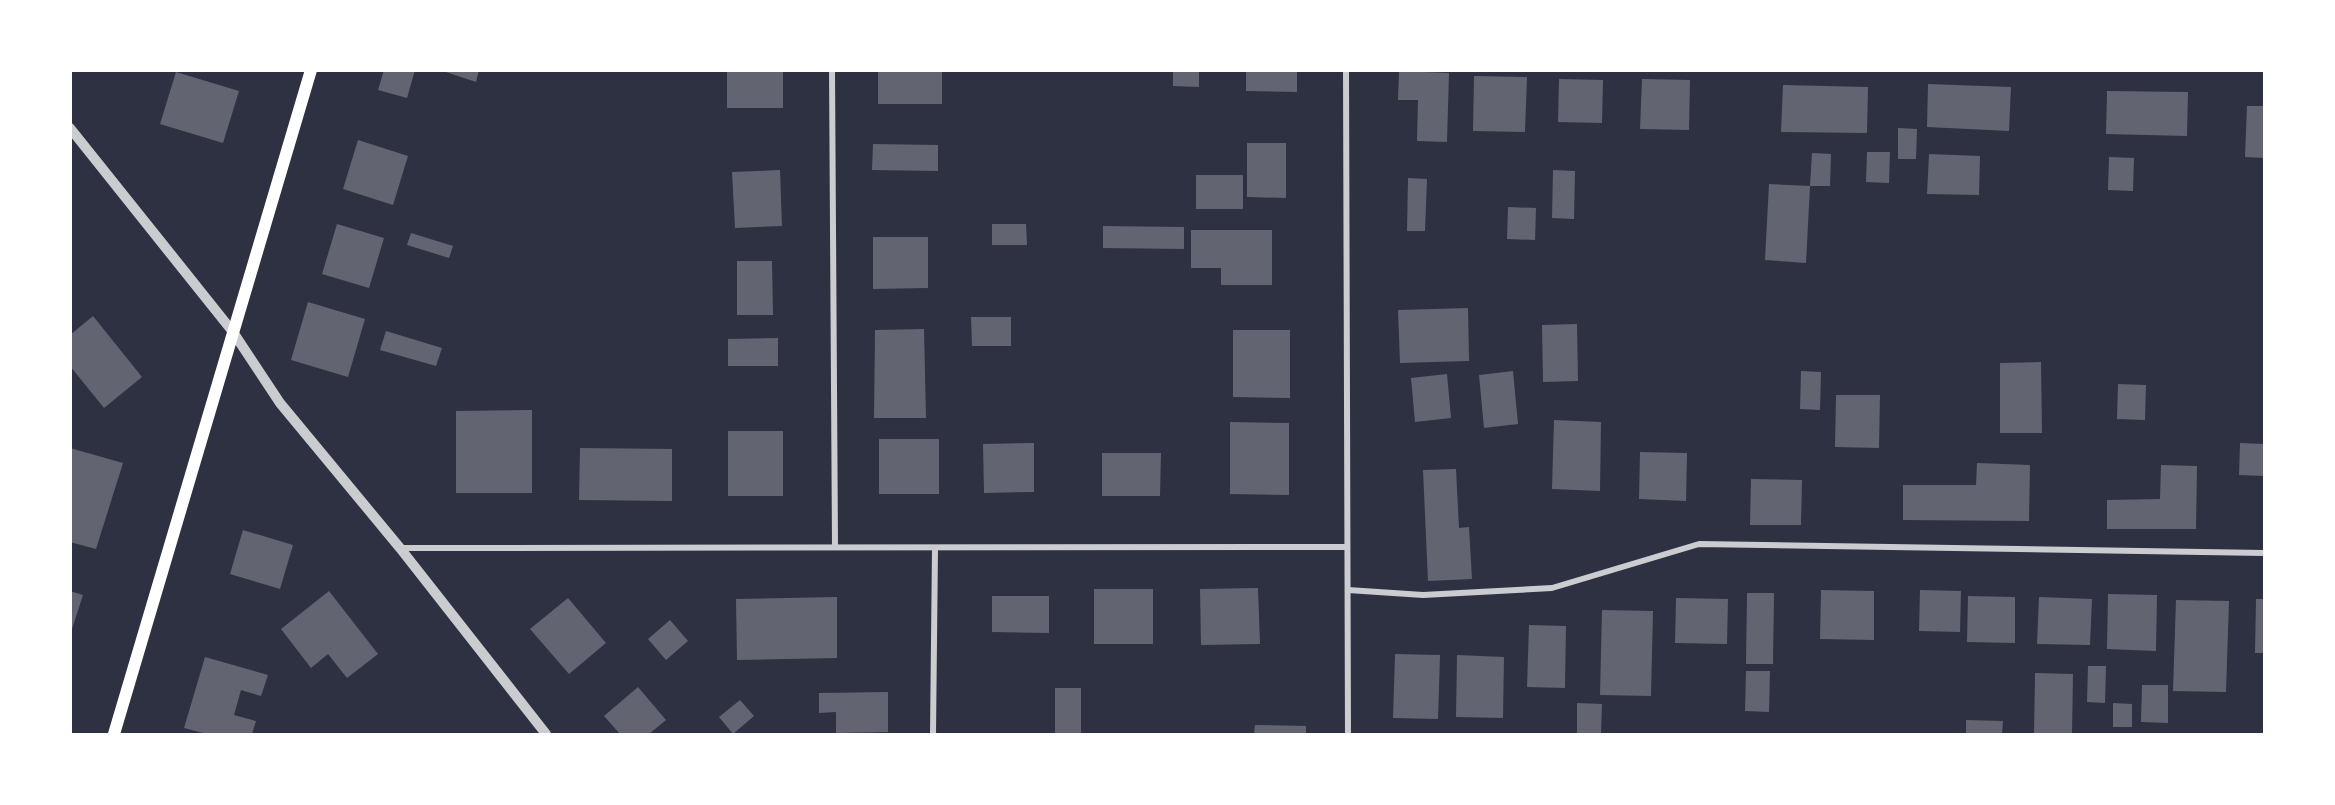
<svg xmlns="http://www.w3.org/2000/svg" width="2335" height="805" font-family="Raleway,sans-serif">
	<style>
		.building { fill: #626471 }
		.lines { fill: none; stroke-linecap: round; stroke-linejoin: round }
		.minor { stroke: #caccd0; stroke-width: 6 }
		.tertiary { stroke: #caccd0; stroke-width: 10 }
		.secondary { stroke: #fff; stroke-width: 12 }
	</style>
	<rect width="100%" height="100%" fill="#2d3142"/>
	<!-- building -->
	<g class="building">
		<polygon points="384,70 415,70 407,98 378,90"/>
		<polygon points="440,70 479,70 476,82"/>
		<rect x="727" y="70" width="56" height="38"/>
		<rect x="878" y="70" width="64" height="34"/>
		<polygon points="1173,70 1199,70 1199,87 1173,86"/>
		<polygon points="1246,70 1297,70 1297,92 1246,91"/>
		<polygon points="1399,71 1449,73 1447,142 1417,141 1418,100 1398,100"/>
		<polygon points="176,72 239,91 223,143 160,124"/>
		<polygon points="1474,76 1527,77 1525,132 1473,131"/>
		<polygon points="1559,79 1603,80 1602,123 1558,122"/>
		<polygon points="1642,79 1690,80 1689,130 1640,129"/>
		<polygon points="1928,84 2011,87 2009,131 1927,127"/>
		<polygon points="1783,85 1868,87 1867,133 1781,132"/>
		<polygon points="2107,91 2188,92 2187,136 2106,134"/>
		<polygon points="2247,106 2264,106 2264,158 2245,157"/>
		<polygon points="1898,128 1917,129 1916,159 1898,159"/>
		<polygon points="358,140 408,156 393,205 343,189"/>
		<polygon points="1247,143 1286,143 1286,198 1247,197"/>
		<polygon points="873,144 938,145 938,171 872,170"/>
		<polygon points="1867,152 1890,152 1889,183 1866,182"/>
		<polygon points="1812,153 1831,154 1830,186 1810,186"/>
		<polygon points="1929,154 1980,156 1979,195 1927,194"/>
		<polygon points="2109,157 2134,158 2133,191 2108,190"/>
		<polygon points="780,170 782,226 735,228 732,172"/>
		<polygon points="1553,170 1575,171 1574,219 1552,218"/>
		<rect x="1196" y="175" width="47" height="34"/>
		<polygon points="1408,178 1427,179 1425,231 1407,231"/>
		<polygon points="1769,184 1810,186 1806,263 1765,260"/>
		<polygon points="1508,207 1536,208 1535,240 1507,239"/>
		<polygon points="337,224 384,238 369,288 322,274"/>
		<polygon points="992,224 1026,224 1027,245 992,245"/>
		<polygon points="1103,226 1184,227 1184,249 1103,248"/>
		<polygon points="1191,230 1272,230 1272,285 1221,285 1221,268 1191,268"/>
		<polygon points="411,233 453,246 449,258 407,245"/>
		<polygon points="873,237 928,237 928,288 873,289"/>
		<polygon points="737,261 772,261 773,315 737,315"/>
		<polygon points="308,302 365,319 348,377 291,360"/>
		<polygon points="1468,308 1469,361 1400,363 1398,310"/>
		<polygon points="93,316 142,377 104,408 70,366 70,335"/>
		<polygon points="971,317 1011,317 1011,346 972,346"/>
		<polygon points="1577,324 1578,381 1543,382 1542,325"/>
		<polygon points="924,329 926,418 874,418 875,330"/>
		<polygon points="1233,330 1290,330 1290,398 1233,397"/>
		<polygon points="386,331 442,348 436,366 380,350"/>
		<polygon points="778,338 778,366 728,366 728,339"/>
		<polygon points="2041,362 2042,433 2000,433 2000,363"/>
		<polygon points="1513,371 1518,424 1484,428 1479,375"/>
		<polygon points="1801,371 1821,372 1820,410 1800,409"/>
		<polygon points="1447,374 1451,418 1415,422 1411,378"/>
		<polygon points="2118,384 2146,385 2145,420 2117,419"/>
		<polygon points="1836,395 1880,395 1879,448 1835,447"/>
		<polygon points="532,410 532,493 456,493 456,411"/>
		<polygon points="1554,420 1601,422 1600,491 1552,489"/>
		<polygon points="1230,422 1289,423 1289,495 1230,494"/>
		<rect x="728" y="431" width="55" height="65"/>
		<rect x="879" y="439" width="60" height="55"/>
		<polygon points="1034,443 1034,492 984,493 983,444"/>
		<polygon points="2240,443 2264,444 2264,476 2239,475"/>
		<polygon points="70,448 123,463 96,549 70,542"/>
		<polygon points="580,448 672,449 672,501 579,500"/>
		<polygon points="1640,452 1687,453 1686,501 1639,499"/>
		<polygon points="1102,453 1161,453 1160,496 1102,496"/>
		<polygon points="1977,463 2030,465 2029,521 1903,520 1903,485 1976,485"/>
		<polygon points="2161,465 2197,466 2196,529 2107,529 2107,500 2160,499"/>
		<polygon points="1456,469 1459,528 1469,527 1472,579 1428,581 1423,470"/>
		<polygon points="1751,479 1802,480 1801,525 1750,525"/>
		<polygon points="243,530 293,545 280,589 230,574"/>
		<polygon points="1258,588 1260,644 1201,645 1200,589"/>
		<rect x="1094" y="589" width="59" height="55"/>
		<polygon points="1821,590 1874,591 1874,640 1820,639"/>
		<polygon points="1920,590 1961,591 1960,632 1919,631"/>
		<polygon points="70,591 83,595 71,632 70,632"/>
		<polygon points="329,591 378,654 347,678 328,654 311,668 281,629"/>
		<polygon points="1747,593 1774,593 1773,664 1746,664"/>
		<polygon points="2108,594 2157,595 2156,651 2107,649"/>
		<polygon points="992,596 1049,596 1049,633 992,632"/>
		<polygon points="1968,596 2015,597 2015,643 1967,642"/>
		<polygon points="837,597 837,658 737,660 736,599"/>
		<polygon points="2039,597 2092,599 2090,645 2037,644"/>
		<polygon points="568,598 606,643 569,674 530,629"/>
		<polygon points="1676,598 1728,599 1727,644 1675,643"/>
		<polygon points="2256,599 2264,599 2264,653 2255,653"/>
		<polygon points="2176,600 2229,601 2226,692 2173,691"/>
		<polygon points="1602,610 1653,611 1651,696 1600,695"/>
		<polygon points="670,620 688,641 666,660 648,639"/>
		<polygon points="1529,625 1566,626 1565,688 1527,687"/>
		<polygon points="1395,654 1440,655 1438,719 1393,718"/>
		<polygon points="1457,655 1504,657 1503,718 1456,717"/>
		<polygon points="205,657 268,675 261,696 241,690 234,715 256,721 252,734 207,734 184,728"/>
		<polygon points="2088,666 2106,666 2105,703 2087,702"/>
		<polygon points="1746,671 1770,671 1769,712 1745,711"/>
		<polygon points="2035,673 2073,674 2072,734 2034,734"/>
		<polygon points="2142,685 2168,685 2168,723 2141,722"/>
		<polygon points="638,687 666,720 649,734 620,734 604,716"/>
		<rect x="1055" y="688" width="26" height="46"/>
		<polygon points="888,692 888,732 836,733 836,712 819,713 819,693"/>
		<polygon points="740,700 754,716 733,734 719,717"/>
		<polygon points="1577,703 1602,704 1601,734 1577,734"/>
		<polygon points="2113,703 2132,704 2132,727 2113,727"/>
		<polygon points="1966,720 2003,721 2002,734 1966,734"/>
		<polygon points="1255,725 1306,726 1306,734 1254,734"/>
	</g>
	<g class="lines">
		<!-- minor -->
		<g class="minor">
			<polyline points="832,70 835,546"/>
			<polyline points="1346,70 1348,734"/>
			<polyline points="401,548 1347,547"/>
			<polyline points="1348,590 1423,595 1552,588 1699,544 2264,553"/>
			<polyline points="933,734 935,548"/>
		</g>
		<!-- tertiary -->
		<polyline class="tertiary" points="70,128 233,332 280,403 400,548 546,734"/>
		<!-- secondary -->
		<polyline class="secondary" points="114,734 311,70"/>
	</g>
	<!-- border -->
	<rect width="2335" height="805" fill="none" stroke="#ffffff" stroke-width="144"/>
</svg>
